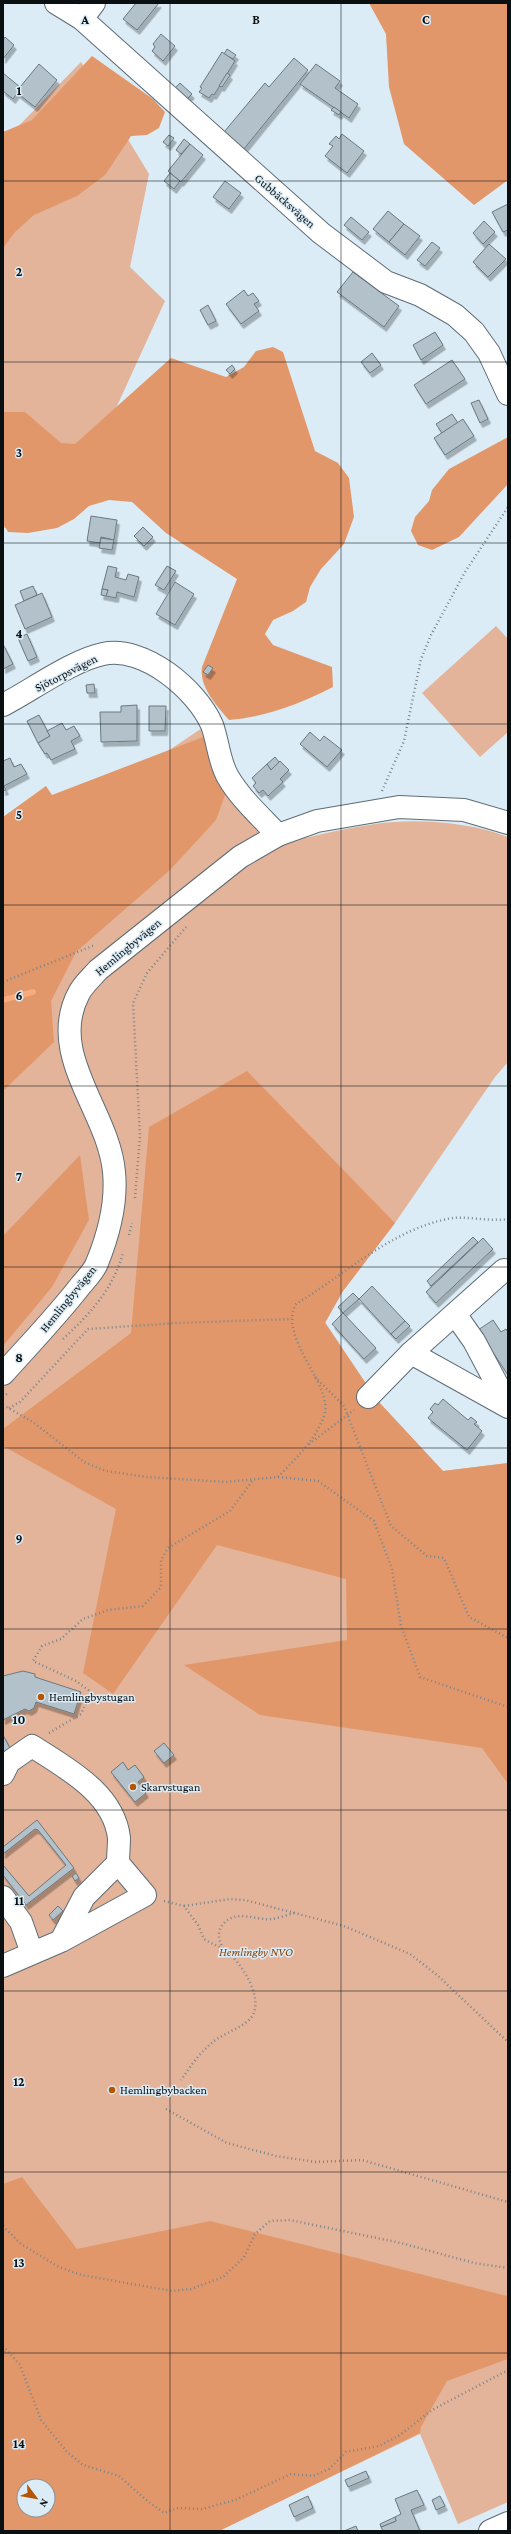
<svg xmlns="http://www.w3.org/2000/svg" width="511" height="2534" font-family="'Crimson Pro',serif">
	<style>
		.green { fill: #e3b499; fill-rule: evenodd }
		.forest { fill: #e2976a; fill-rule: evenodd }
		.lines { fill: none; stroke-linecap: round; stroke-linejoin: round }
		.stream { stroke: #f8ab7e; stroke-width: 5.5 }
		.building { fill: #b2c1ca; stroke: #6a7881; filter: url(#shadow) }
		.minor-casing { stroke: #5e6c75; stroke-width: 24 }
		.path { stroke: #7a858c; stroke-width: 2.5; stroke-dasharray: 1 3; stroke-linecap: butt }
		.minor { stroke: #fff; stroke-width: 22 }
		.grid { fill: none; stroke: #0a0f12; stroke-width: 1; stroke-opacity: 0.55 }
		.poi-dot { fill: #b45603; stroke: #dcecf6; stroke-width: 1.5 }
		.labels { text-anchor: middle; stroke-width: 3; stroke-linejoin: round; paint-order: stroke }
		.street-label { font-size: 12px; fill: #0a0f12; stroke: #dcecf6 }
		.poi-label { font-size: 12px; fill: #0a0f12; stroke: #dcecf6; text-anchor: start }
		.park-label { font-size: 12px; font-style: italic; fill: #84400a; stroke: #dcecf6 }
		.grid-label { font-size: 13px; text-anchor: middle; font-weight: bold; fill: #0a0f12; stroke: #dcecf6; stroke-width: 3; stroke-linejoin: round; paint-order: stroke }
	</style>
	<defs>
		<filter id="shadow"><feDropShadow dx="2.5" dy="4.5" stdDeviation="0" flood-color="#0004"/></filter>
	</defs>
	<rect width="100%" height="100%" fill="#dcecf6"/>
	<!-- green -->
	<g class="green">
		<polygon points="81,62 149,174 130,267 165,301 85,476 44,523 3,528 3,142"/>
		<polygon points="496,626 508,639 508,732 480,757 422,693"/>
		<path d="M208,724L248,798L291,841C318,835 347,828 375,824C417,818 469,822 508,837V1062L495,1077L395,1223L343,1291L325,1322L377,1400L443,1471L508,1463V2502L458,2524L420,2434L219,2531H3V862ZM24,2486H48V2510H24Z"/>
	</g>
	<!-- forest -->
	<g class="forest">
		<polygon points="369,3 508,3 508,180 474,205 404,144 389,87 386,34"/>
		<polygon points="92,56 153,99 165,112 159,128 147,135 131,136 105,175 77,196 34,215 15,232 3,248 3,132 32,120"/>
		<path d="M273,347L283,352L315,451L338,463L349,478L354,517L344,544L321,569L310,587L306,602L293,611L273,620L265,634L273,645L332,667L333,687C300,704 266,717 229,720C217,706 199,687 202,667L237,579L166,533L132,502L109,500L89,506L74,519L57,528L28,533L8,532L3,523V412H25L61,443L75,444L171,358L226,377L244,367L256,351Z"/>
		<polygon points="508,437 508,484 459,537 432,550 418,545 411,531 415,517 429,501 432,490 449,469"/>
		<polygon points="203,737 229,784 216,820 170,870 76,952 51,1001 54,1042 3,1091 3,817 46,786 52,795"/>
		<polygon points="247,1071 395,1223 343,1291 325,1323 377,1400 443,1471 508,1463 508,1784 482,1748 260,1715 184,1665 347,1640 346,1579 217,1545 113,1694 83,1673 116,1509 3,1446 3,1429 131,1333 149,1127"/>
		<polygon points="80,1155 89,1220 52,1287 3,1346 3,1236"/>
		<path d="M22,2177L77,2249L210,2221L507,2296L508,2359L447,2381L421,2427L420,2433L219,2531H3V2184ZM24,2486H48V2510H24Z"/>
	</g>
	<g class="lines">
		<!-- stream -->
		<polyline class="stream" points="3,1000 33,992"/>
	</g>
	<!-- building -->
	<g class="building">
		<polygon points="136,3 159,3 137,30 123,19"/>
		<polygon points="161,34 175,46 163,61 152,51 155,47 153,44"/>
		<polygon points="5,37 14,45 3,59 3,40"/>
		<polygon points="227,49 236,55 233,59 224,54"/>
		<polygon points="222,52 235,61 214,95 212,94 209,98 199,92 202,88 200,87"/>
		<polygon points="294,58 308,70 239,155 219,138 265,83 269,87"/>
		<polygon points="39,64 57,80 35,107 17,93 13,99 3,91 3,73 20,87"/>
		<polygon points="316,64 340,81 335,88 358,104 349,118 300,84"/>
		<polygon points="227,73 230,75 222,87 219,86"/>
		<polygon points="180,83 192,94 185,101 173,90"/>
		<polygon points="334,107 341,112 339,115 331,110"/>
		<polygon points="342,134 364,151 347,173 325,156 333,146 329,144 336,136 339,139"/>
		<polygon points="169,135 174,138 168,146 163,142"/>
		<polygon points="184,139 190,144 181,154 176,150"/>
		<polygon points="190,144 203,155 181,182 168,171"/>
		<polygon points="170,173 180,181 174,189 164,181"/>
		<polygon points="225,181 241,193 229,209 213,197"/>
		<polygon points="508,204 508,230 503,232 492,212"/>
		<polygon points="388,211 404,224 389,242 373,229"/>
		<polygon points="351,217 369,232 362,240 344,225"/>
		<polygon points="484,221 495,232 483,244 473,233"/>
		<polygon points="404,224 420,236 405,255 389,242"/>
		<polygon points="432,242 440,248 425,266 417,260"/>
		<polygon points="489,244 506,259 488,277 473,262"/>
		<polygon points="353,272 399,306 384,327 337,292"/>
		<polygon points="244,290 248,296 253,293 259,301 254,304 259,311 241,324 226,304"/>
		<polygon points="208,305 216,321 208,325 200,310"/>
		<polygon points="435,332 443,345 421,360 413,345"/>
		<polygon points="372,353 381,365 370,373 361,362"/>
		<polygon points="452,360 465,379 426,404 414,385"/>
		<polygon points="232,365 235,369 230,374 226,370"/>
		<polygon points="479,400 488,419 480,423 471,403"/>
		<polygon points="452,414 458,423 442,433 436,424"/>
		<polygon points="463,419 474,436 445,455 434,438"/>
		<polygon points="91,516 117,520 114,540 101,537 100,543 87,541"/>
		<polygon points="143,527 153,537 144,546 134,536"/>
		<polygon points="101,538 114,540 112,550 99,548"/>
		<polygon points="108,566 117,568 115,577 126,580 128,574 139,577 134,597 117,592 116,598 106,596 108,590 102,589"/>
		<polygon points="167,566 176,571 164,590 155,585"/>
		<polygon points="175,582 194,594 175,625 156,614"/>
		<polygon points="33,586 37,595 24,601 20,591"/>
		<polygon points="102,589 108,590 106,596 101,595"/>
		<polygon points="42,593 52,617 25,629 15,605"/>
		<polygon points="27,634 37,657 28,661 18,638"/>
		<polygon points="3,644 13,664 3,669"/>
		<polygon points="208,665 213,668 208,675 203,672"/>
		<polygon points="94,684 95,693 87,693 86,685"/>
		<polygon points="137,705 137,741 101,742 100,712 121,712 121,706"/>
		<polygon points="149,706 166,706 165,731 149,731"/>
		<polygon points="39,715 50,736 38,743 27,721"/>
		<polygon points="62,723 66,730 74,726 80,736 71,741 75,749 51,760 47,753 45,754 38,743 50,736 47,731"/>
		<polygon points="310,732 320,741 324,736 342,750 327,767 300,744"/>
		<polygon points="275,757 279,762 271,770 267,764"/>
		<polygon points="10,758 14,767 21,764 27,774 4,786 6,790 3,791 3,761"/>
		<polygon points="280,761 289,770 280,779 283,782 268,796 263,790 259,793 253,786 256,783 252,778 267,764 271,770"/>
		<polygon points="473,1237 478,1242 431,1286 427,1281"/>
		<polygon points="483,1238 493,1249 436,1303 426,1292"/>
		<polygon points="372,1286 405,1321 391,1334 359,1299"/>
		<polygon points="353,1293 359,1299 343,1313 338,1307"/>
		<polygon points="343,1313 376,1348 364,1359 332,1324"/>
		<polygon points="493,1320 501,1332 506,1329 508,1332 508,1375 478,1330"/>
		<polygon points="405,1321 410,1326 396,1339 391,1334"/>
		<polygon points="443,1399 468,1420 471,1417 477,1422 474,1424 482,1431 467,1450 428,1418 433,1412 430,1409 435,1403 438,1405"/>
		<polygon points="23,1671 35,1674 35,1677 81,1692 74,1714 36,1702 34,1708 29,1711 25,1709 3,1720 3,1676"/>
		<polygon points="3,1735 11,1750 3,1755"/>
		<polygon points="164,1743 174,1755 164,1763 154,1751"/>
		<polygon points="123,1762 128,1770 135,1765 144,1777 138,1782 146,1793 135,1802 111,1772"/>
		<polygon points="37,1820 74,1868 26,1905 3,1875 3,1865 29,1896 66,1865 38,1830 35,1829 3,1854 3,1847"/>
		<polygon points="76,1873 79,1878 75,1881 72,1876"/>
		<polygon points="58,1906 63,1911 53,1920 49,1915"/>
		<polygon points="366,2471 369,2478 348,2487 345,2480"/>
		<polygon points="417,2490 424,2505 411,2510 420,2531 383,2531 381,2527 396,2521 395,2517 401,2514 395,2499"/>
		<polygon points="308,2496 313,2508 294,2517 289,2505"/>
		<polygon points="440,2496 445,2506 436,2510 432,2500"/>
		<polygon points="395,2517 396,2521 381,2527 380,2524"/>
		<polygon points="356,2526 358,2531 344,2531"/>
	</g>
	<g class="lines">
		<defs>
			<g id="minor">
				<polyline points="56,3 82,19 321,233 386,282 420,295 455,315 474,332 489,353 508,394"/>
				<polyline points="82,19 94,3"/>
				<path d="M3,705C32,690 73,660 103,654C144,645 197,690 212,725C218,741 219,762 228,777C240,798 261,817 278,835"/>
				<polyline points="508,1271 504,1270 411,1353 508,1407"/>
				<polyline points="455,1314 474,1341 508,1405"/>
				<path d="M3,1374C29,1345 57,1316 81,1285C86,1279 94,1271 97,1263C108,1236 117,1202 114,1172C109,1112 46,1054 79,993C83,985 92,977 98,970L240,857L278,835L317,821L399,807L464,810L508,823"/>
				<polyline points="368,1397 411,1353"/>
				<path d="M3,1774L9,1762L32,1746C66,1768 114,1793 119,1838C119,1846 118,1855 118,1863"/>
				<polyline points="3,1897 21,1922 32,1953"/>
				<polyline points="3,1966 61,1941 145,1895 118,1863 84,1897 61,1941"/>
				<polyline points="490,2531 508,2523"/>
			</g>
		</defs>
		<!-- minor casing -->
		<use href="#minor" class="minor-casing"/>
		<!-- path -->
		<g class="path">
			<polyline points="382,791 404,741 421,659 431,635 465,572 508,507"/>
			<polyline points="3,982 95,945"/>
			<polyline points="135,1198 140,1136 133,1003 147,973 186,927"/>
			<polyline points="129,1235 132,1223"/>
			<path d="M63,1339C90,1314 113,1289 123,1253"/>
			<polyline points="315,1377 344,1406 391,1526 427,1556 444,1558 469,1617 508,1638"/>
			<polyline points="3,1397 8,1393"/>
			<polyline points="3,1405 33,1422 84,1462 106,1471 147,1477 226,1482 278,1477 318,1481 374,1521 392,1569 401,1626 420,1677 508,1707"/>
			<polyline points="9,1408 20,1402 88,1329 177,1323 292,1319"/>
			<polyline points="309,1444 354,1410"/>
			<path d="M278,1477C295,1459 315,1441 324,1416C335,1386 277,1338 296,1304C344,1275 390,1231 447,1219C465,1215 488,1222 508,1219"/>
			<polyline points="49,1733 81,1714 91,1692 76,1681 33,1661 42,1646 61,1639 83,1619 108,1610 143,1606 161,1587 161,1560 168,1548 230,1511 253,1480"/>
			<path d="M164,1901L184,1906L198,1925L204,1939C210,1943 217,1945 223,1949C240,1959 268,2002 249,2020C239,2029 224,2033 213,2042C200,2052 190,2067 181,2080"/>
			<polyline points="184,1906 230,1899 245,1900 344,1926 410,1954 437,1975 508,2042"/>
			<path d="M223,1949C219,1939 216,1932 224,1923C238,1909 256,1921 272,1919C279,1918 287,1915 294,1913"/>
			<polyline points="166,2109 227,2143 276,2156 316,2162 362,2160 508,2202"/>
			<polyline points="3,2226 21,2244 59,2267 81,2275 172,2291 191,2289 223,2277 244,2257 255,2234 270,2221 290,2220 401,2243 474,2263 508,2268"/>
			<polyline points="3,2346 20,2365 41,2420 67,2452 83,2465 119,2476 145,2499 164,2513 178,2508 202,2509 235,2500 291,2474 313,2476 329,2469 346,2452 379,2446 400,2435 432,2410 508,2370"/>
			<polyline points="3,2356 6,2350"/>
		</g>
		<!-- minor -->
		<use href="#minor" class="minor"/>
	</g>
	<!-- grid -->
	<path class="grid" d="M170,3V2531M341,3V2531M3,181H508M3,362H508M3,543H508M3,724H508M3,905H508M3,1086H508M3,1267H508M3,1448H508M3,1629H508M3,1810H508M3,1991H508M3,2172H508M3,2353H508"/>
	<!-- markers -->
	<g class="poi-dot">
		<circle cx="41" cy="1697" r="4"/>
		<circle cx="133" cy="1787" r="4"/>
		<circle cx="112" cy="2090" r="4"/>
	</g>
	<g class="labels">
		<!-- street labels -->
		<g class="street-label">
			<text transform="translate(285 201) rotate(41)" y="4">Gubbäcksvägen</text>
			<text transform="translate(66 673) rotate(-27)" y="4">Sjötorpsvägen</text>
			<text transform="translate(128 947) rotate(-40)" y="4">Hemlingbyvägen</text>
			<text transform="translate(68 1299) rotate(-51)" y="4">Hemlingbyvägen</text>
		</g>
		<!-- poi labels -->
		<g class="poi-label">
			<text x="49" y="1701">Hemlingbystugan</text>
			<text x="141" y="1791">Skarvstugan</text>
			<text x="120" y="2094">Hemlingbybacken</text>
		</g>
		<!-- park labels -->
		<g class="park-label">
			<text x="256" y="1956">Hemlingby NVO</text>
		</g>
	</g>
	<g class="grid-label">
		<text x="85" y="24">A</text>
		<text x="256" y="24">B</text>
		<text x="426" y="24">C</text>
		<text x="19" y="95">1</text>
		<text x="19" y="276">2</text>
		<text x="19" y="457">3</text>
		<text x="19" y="638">4</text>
		<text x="19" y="819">5</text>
		<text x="19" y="1000">6</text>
		<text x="19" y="1181">7</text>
		<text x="19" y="1362">8</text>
		<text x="19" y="1543">9</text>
		<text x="19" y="1724">10</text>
		<text x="19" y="1905">11</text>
		<text x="19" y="2086">12</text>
		<text x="19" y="2267">13</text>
		<text x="19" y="2448">14</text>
	</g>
	<!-- border -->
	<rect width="511" height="2534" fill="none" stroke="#0a0f12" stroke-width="8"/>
	<!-- north arrow -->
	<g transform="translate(36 2498) rotate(122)"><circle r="19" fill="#dcecf6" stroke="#88949b"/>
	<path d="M0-3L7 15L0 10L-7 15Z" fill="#b45603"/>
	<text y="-6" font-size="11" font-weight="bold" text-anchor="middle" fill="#0a0f12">N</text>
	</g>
</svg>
